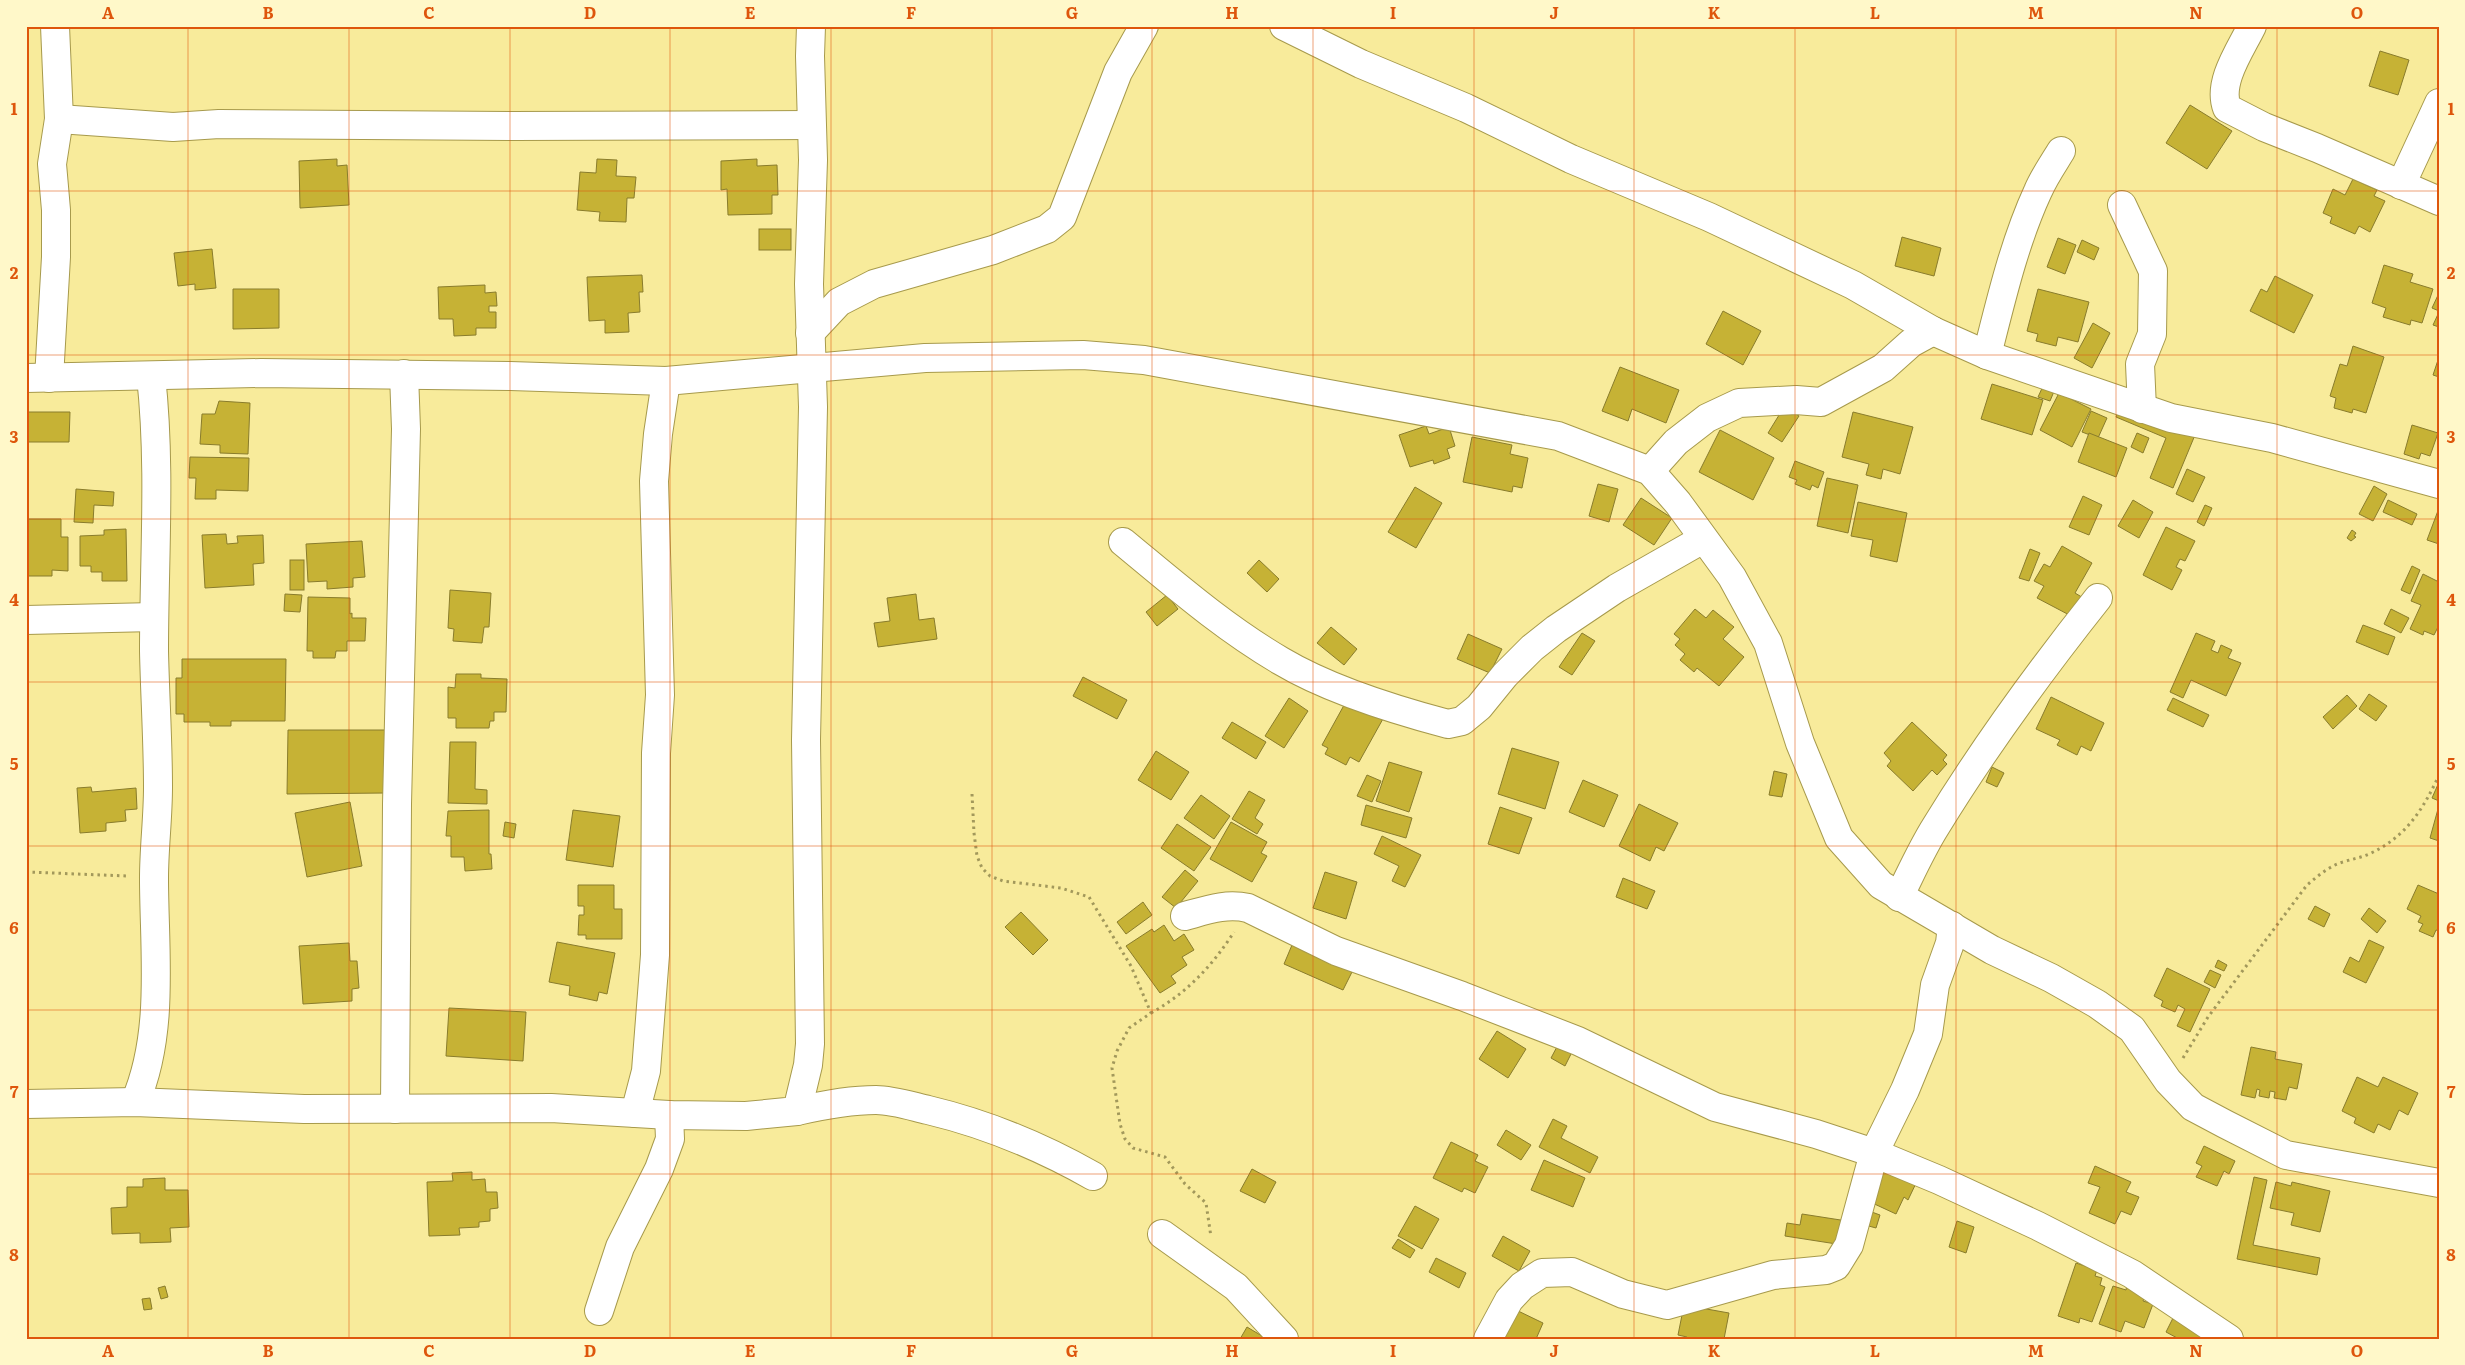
<svg xmlns="http://www.w3.org/2000/svg" width="2465" height="1365" font-family="Literata,serif">
	<style>
		.building { fill: #c6b235; stroke: #897c2c }
		.lines { fill: none; stroke-linecap: round; stroke-linejoin: round }
		.minor-casing { stroke: #a79a4c; stroke-width: 30 }
		.path { stroke: #a2985b; stroke-width: 3; stroke-dasharray: 2.5 4; stroke-linecap: butt }
		.minor { stroke: #fff; stroke-width: 28 }
		.grid { fill: none; stroke: #de560c; stroke-width: 1; stroke-opacity: 0.55 }
		.neatline { fill: none; stroke: #de560c; stroke-width: 2 }
		.grid-label { font-size: 16px; text-anchor: middle; font-weight: bold; fill: #de560c }
	</style>
	<rect width="100%" height="100%" fill="#f8eb9b"/>
	<!-- building -->
	<g class="building">
		<polygon points="2380,51 2409,60 2398,95 2369,86"/>
		<polygon points="2190,105 2232,131 2207,169 2166,143"/>
		<polygon points="337,159 337,166 347,165 349,205 300,208 299,161"/>
		<polygon points="597,159 617,160 616,176 636,177 634,198 627,198 626,222 599,221 600,212 577,210 580,172 596,173"/>
		<polygon points="757,159 757,166 777,165 778,195 772,195 772,214 728,215 727,189 721,190 721,161"/>
		<polygon points="2353,179 2377,190 2374,196 2385,201 2370,232 2359,226 2355,234 2330,223 2332,217 2323,213 2333,189 2345,195"/>
		<rect x="759" y="229" width="32" height="21"/>
		<polygon points="1902,237 1941,248 1934,276 1895,266"/>
		<polygon points="2058,238 2076,245 2065,274 2047,267"/>
		<polygon points="2082,240 2099,248 2094,260 2077,252"/>
		<polygon points="212,249 216,288 195,290 195,284 178,286 174,253"/>
		<polygon points="2384,265 2413,274 2410,282 2433,289 2422,323 2411,320 2410,325 2383,317 2386,308 2372,303"/>
		<polygon points="642,275 643,292 639,292 640,312 628,313 629,332 605,333 605,320 589,321 587,277"/>
		<polygon points="2275,276 2313,295 2294,333 2250,311 2261,289 2267,292"/>
		<polygon points="485,285 485,293 496,292 497,306 489,306 489,312 496,312 496,328 476,328 476,335 454,336 453,319 439,319 438,287"/>
		<polygon points="233,289 279,289 279,328 233,329"/>
		<polygon points="2038,289 2089,302 2078,342 2058,337 2056,346 2036,341 2038,334 2027,331"/>
		<polygon points="2439,293 2439,311 2432,308"/>
		<polygon points="1723,311 1761,331 1743,365 1706,344"/>
		<polygon points="2439,312 2439,327 2433,325"/>
		<polygon points="2093,323 2110,333 2092,368 2074,358"/>
		<polygon points="2353,346 2384,357 2366,413 2353,409 2352,413 2334,408 2336,398 2330,396 2340,364 2347,366"/>
		<polygon points="2438,360 2439,361 2439,377 2433,375"/>
		<polygon points="1620,367 1679,390 1666,423 1632,409 1628,421 1602,411"/>
		<polygon points="1992,384 2043,400 2032,435 1981,419"/>
		<polygon points="2044,384 2055,389 2050,401 2038,397"/>
		<polygon points="2059,393 2091,409 2072,447 2040,430"/>
		<polygon points="219,401 250,403 248,454 220,453 220,445 200,444 202,414 215,414"/>
		<polygon points="2121,405 2195,435 2173,488 2150,478 2166,438 2116,417"/>
		<polygon points="1784,407 1799,416 1782,442 1768,433"/>
		<polygon points="2091,411 2107,418 2098,438 2082,432"/>
		<polygon points="26,412 70,412 69,442 26,442"/>
		<polygon points="1853,412 1913,427 1900,474 1883,469 1881,479 1866,475 1869,464 1842,457"/>
		<polygon points="2412,425 2438,433 2430,456 2421,453 2419,459 2404,454"/>
		<polygon points="1426,426 1429,434 1449,427 1455,446 1447,449 1450,458 1434,464 1433,460 1410,467 1399,435"/>
		<polygon points="1720,430 1774,458 1753,500 1699,472"/>
		<polygon points="2089,433 2127,448 2116,477 2078,462"/>
		<polygon points="2137,433 2149,438 2143,453 2131,447"/>
		<polygon points="1472,437 1512,445 1510,454 1528,458 1522,488 1513,486 1512,492 1463,482"/>
		<polygon points="190,457 249,458 248,491 216,490 216,499 195,499 196,478 189,478"/>
		<polygon points="1795,461 1824,472 1818,488 1812,485 1810,490 1795,484 1797,480 1789,477"/>
		<polygon points="2187,469 2205,477 2193,502 2176,494"/>
		<polygon points="1827,478 1858,485 1848,533 1817,526"/>
		<polygon points="1598,484 1618,489 1609,522 1589,516"/>
		<polygon points="2374,486 2387,494 2373,521 2359,514"/>
		<polygon points="1415,487 1442,503 1416,548 1388,532"/>
		<polygon points="76,489 114,492 113,506 94,505 93,523 74,522"/>
		<polygon points="2083,496 2102,505 2089,535 2069,527"/>
		<polygon points="1641,498 1672,518 1654,545 1623,525"/>
		<polygon points="2133,500 2153,512 2139,538 2118,526"/>
		<polygon points="2388,500 2417,514 2412,525 2383,512"/>
		<polygon points="1858,502 1907,513 1897,562 1870,556 1873,540 1851,536"/>
		<polygon points="2205,505 2212,508 2204,526 2197,522"/>
		<polygon points="2439,508 2439,544 2427,540"/>
		<polygon points="26,519 61,519 61,537 68,537 68,571 52,570 52,576 26,576"/>
		<polygon points="2166,527 2195,541 2185,561 2180,559 2176,567 2182,570 2172,590 2143,575"/>
		<polygon points="126,529 127,581 102,581 102,572 91,572 91,566 80,566 80,536 104,535 104,530"/>
		<polygon points="2352,530 2356,533 2354,536 2356,537 2351,541 2347,538"/>
		<polygon points="226,534 227,544 238,543 237,536 263,535 264,563 253,564 254,585 205,588 202,535"/>
		<polygon points="362,541 365,577 353,578 353,587 327,589 327,581 308,582 306,544"/>
		<polygon points="2062,546 2092,563 2075,593 2085,599 2075,618 2037,598 2044,586 2034,581 2044,564 2050,567"/>
		<polygon points="2030,549 2040,553 2029,581 2019,578"/>
		<rect x="290" y="560" width="14" height="30"/>
		<polygon points="1259,560 1279,579 1267,592 1247,573"/>
		<polygon points="2412,566 2420,570 2410,594 2401,590"/>
		<polygon points="2423,574 2439,582 2439,625 2434,635 2424,631 2423,635 2410,629 2421,605 2411,601"/>
		<polygon points="450,590 491,593 489,627 484,627 482,643 453,641 454,629 448,628"/>
		<polygon points="285,594 302,595 300,612 284,611"/>
		<polygon points="916,594 919,620 934,618 937,639 878,647 874,623 890,621 887,598"/>
		<polygon points="1167,595 1178,609 1157,626 1146,612"/>
		<polygon points="308,597 350,598 350,614 352,613 352,618 366,618 365,641 347,641 347,651 336,651 335,658 313,658 313,651 307,651"/>
		<polygon points="1695,609 1706,618 1713,610 1734,627 1723,639 1744,657 1719,686 1697,668 1694,672 1680,660 1685,654 1675,645 1680,639 1674,634"/>
		<polygon points="2391,609 2409,618 2401,633 2384,624"/>
		<polygon points="2363,625 2395,637 2388,655 2356,642"/>
		<polygon points="1331,627 1357,649 1344,665 1317,643"/>
		<polygon points="1582,633 1595,641 1572,675 1559,667"/>
		<polygon points="2196,633 2215,641 2211,650 2218,653 2221,645 2232,650 2228,658 2241,663 2226,696 2191,680 2183,698 2170,692"/>
		<polygon points="1468,634 1502,649 1490,673 1457,659"/>
		<polygon points="182,659 286,659 285,721 231,721 231,726 210,726 210,722 184,722 184,714 176,714 176,678 182,678"/>
		<polygon points="456,674 481,674 481,678 507,679 506,712 494,712 494,721 490,721 489,728 456,728 456,718 448,718 448,687 455,688"/>
		<polygon points="1083,677 1127,700 1117,719 1073,696"/>
		<polygon points="2369,694 2387,706 2376,721 2359,709"/>
		<polygon points="2347,695 2357,706 2333,729 2323,717"/>
		<polygon points="2051,697 2104,723 2091,751 2081,746 2077,755 2057,745 2060,740 2036,729"/>
		<polygon points="1289,698 1308,711 1284,748 1265,736"/>
		<polygon points="1348,698 1384,717 1359,762 1350,757 1346,765 1325,754 1328,748 1322,745"/>
		<polygon points="2173,698 2209,715 2203,727 2167,710"/>
		<polygon points="1232,722 1266,742 1256,759 1222,738"/>
		<polygon points="1912,722 1947,755 1943,760 1947,764 1937,775 1932,770 1913,791 1887,766 1891,761 1884,753"/>
		<polygon points="288,730 385,730 385,793 287,794"/>
		<polygon points="450,742 476,742 475,789 487,790 487,804 448,803"/>
		<polygon points="1512,748 1559,762 1545,809 1498,794"/>
		<polygon points="1156,751 1189,772 1171,800 1138,780"/>
		<polygon points="1389,762 1422,772 1409,812 1376,801"/>
		<polygon points="1992,767 2004,773 1997,787 1986,782"/>
		<polygon points="1774,771 1787,774 1782,797 1769,795"/>
		<polygon points="1367,775 1381,781 1372,802 1357,796"/>
		<polygon points="1583,780 1618,795 1604,827 1569,812"/>
		<polygon points="2439,782 2439,801 2432,798"/>
		<polygon points="91,787 92,792 136,788 137,809 125,810 126,821 106,823 106,831 80,833 77,788"/>
		<polygon points="1249,791 1265,800 1255,818 1263,824 1257,834 1232,819"/>
		<polygon points="1201,795 1230,816 1214,839 1184,818"/>
		<polygon points="350,802 362,866 307,877 295,813"/>
		<polygon points="1639,804 1678,823 1664,851 1656,847 1650,861 1619,846"/>
		<polygon points="1366,805 1412,818 1406,838 1361,825"/>
		<polygon points="1500,807 1532,818 1519,854 1488,844"/>
		<polygon points="2438,809 2439,809 2439,841 2430,838"/>
		<polygon points="489,810 489,854 491,854 492,869 465,871 464,857 451,857 451,836 446,836 448,811"/>
		<polygon points="573,810 620,816 613,867 566,860"/>
		<polygon points="505,822 516,824 514,838 503,836"/>
		<polygon points="1231,822 1267,842 1261,853 1267,856 1252,882 1210,859"/>
		<polygon points="1177,824 1211,847 1194,871 1161,848"/>
		<polygon points="1382,836 1421,855 1405,887 1392,881 1399,866 1374,854"/>
		<polygon points="1185,870 1198,881 1176,908 1162,897"/>
		<polygon points="1325,872 1357,882 1346,919 1313,908"/>
		<polygon points="1623,878 1655,891 1647,909 1616,897"/>
		<polygon points="578,885 614,885 614,909 622,909 622,939 586,939 586,935 578,935 579,915 584,915 584,906 578,906"/>
		<polygon points="2418,885 2439,894 2439,931 2436,930 2433,937 2419,931 2423,924 2418,922 2421,916 2407,909"/>
		<polygon points="1143,902 1152,915 1126,934 1117,922"/>
		<polygon points="2315,906 2330,914 2324,927 2308,919"/>
		<polygon points="2369,908 2386,921 2377,933 2361,919"/>
		<polygon points="1021,912 1048,940 1033,955 1005,927"/>
		<polygon points="1164,925 1174,941 1184,934 1194,950 1182,957 1187,965 1171,976 1176,983 1160,993 1126,946 1152,929 1154,932"/>
		<polygon points="2369,940 2384,947 2366,983 2343,972 2350,957 2359,962"/>
		<polygon points="557,942 615,953 607,994 599,992 597,1001 569,995 570,986 549,982"/>
		<polygon points="349,943 350,961 357,961 359,988 352,989 352,1001 303,1004 299,946"/>
		<polygon points="1292,945 1352,972 1343,990 1284,964"/>
		<polygon points="2218,960 2227,965 2224,971 2215,967"/>
		<polygon points="2167,968 2210,989 2190,1032 2177,1026 2185,1009 2178,1005 2175,1012 2161,1006 2163,1001 2154,996"/>
		<polygon points="2210,970 2221,975 2215,988 2204,982"/>
		<polygon points="449,1008 526,1012 523,1061 446,1056"/>
		<polygon points="1497,1031 1526,1049 1508,1078 1479,1059"/>
		<polygon points="1559,1043 1573,1050 1565,1066 1551,1058"/>
		<polygon points="2251,1047 2276,1052 2275,1059 2302,1064 2297,1089 2289,1087 2286,1100 2274,1098 2275,1092 2270,1091 2269,1098 2259,1096 2260,1090 2257,1089 2255,1098 2241,1095"/>
		<polygon points="2357,1077 2378,1087 2383,1077 2418,1093 2408,1115 2399,1110 2390,1130 2378,1124 2374,1133 2354,1123 2356,1118 2342,1111"/>
		<polygon points="1553,1119 1567,1126 1561,1138 1598,1157 1590,1173 1539,1147"/>
		<polygon points="1506,1130 1531,1145 1521,1160 1497,1145"/>
		<polygon points="1451,1142 1478,1155 1475,1161 1488,1167 1475,1193 1464,1188 1462,1192 1433,1178"/>
		<polygon points="2204,1146 2235,1161 2229,1174 2224,1171 2217,1186 2196,1177 2202,1166 2196,1163"/>
		<polygon points="1544,1160 1585,1178 1573,1207 1531,1190"/>
		<polygon points="1886,1163 1919,1177 1908,1200 1904,1197 1896,1214 1868,1201"/>
		<polygon points="2095,1166 2131,1182 2126,1192 2139,1197 2131,1215 2121,1211 2115,1224 2089,1213 2100,1187 2088,1183"/>
		<polygon points="1252,1169 1276,1182 1265,1203 1240,1191"/>
		<polygon points="472,1172 472,1180 485,1179 486,1192 497,1192 498,1208 490,1209 490,1221 479,1222 479,1227 459,1228 460,1235 429,1236 427,1182 453,1181 452,1173"/>
		<polygon points="2254,1177 2267,1180 2253,1245 2320,1258 2317,1275 2237,1259"/>
		<polygon points="165,1178 165,1190 188,1190 189,1227 170,1228 171,1242 140,1243 140,1233 112,1234 111,1208 127,1207 127,1187 143,1187 143,1179"/>
		<polygon points="2276,1182 2291,1186 2292,1182 2330,1191 2320,1232 2291,1225 2294,1213 2270,1208"/>
		<polygon points="1415,1206 1439,1219 1422,1249 1398,1236"/>
		<polygon points="1869,1211 1880,1215 1876,1228 1865,1225"/>
		<polygon points="1802,1214 1847,1221 1843,1245 1785,1236 1787,1223 1800,1225"/>
		<polygon points="1957,1221 1974,1227 1966,1253 1949,1247"/>
		<polygon points="1503,1236 1530,1251 1519,1271 1492,1256"/>
		<polygon points="1398,1239 1415,1250 1410,1258 1392,1248"/>
		<polygon points="1436,1258 1466,1273 1459,1288 1429,1272"/>
		<polygon points="2076,1263 2097,1270 2095,1276 2102,1278 2100,1285 2105,1287 2092,1322 2080,1318 2079,1323 2058,1316"/>
		<polygon points="2127,1285 2146,1292 2143,1301 2153,1304 2144,1328 2125,1321 2121,1332 2099,1324 2113,1286 2126,1290"/>
		<polygon points="165,1286 168,1297 161,1299 158,1288"/>
		<polygon points="150,1298 152,1309 144,1310 142,1299"/>
		<polygon points="1684,1305 1729,1313 1724,1339 1686,1339 1687,1337 1678,1335"/>
		<polygon points="1514,1309 1543,1323 1536,1339 1508,1339 1501,1335"/>
		<polygon points="2175,1314 2212,1339 2179,1339 2166,1332"/>
		<polygon points="1247,1327 1267,1339 1240,1339"/>
	</g>
	<g class="lines">
		<defs>
			<g id="minor">
				<polyline points="1284,26 1361,64 1466,108 1571,159 1709,217 1853,285 1933,331 1987,355 2171,418 2272,438 2439,484"/>
				<path d="M2252,26C2241,49 2217,82 2227,108L2264,127L2317,148L2439,201"/>
				<polyline points="59,119 173,127 219,124 512,126 811,125"/>
				<polyline points="2401,185 2439,103"/>
				<polyline points="2122,205 2153,271 2152,334 2140,364 2142,409"/>
				<polyline points="810,333 839,302 874,284 993,250 1047,229 1062,217 1118,72 1144,26"/>
				<path d="M1987,355C2001,300 2014,243 2038,191C2044,177 2053,164 2061,151"/>
				<polyline points="26,378 261,373 510,376 666,381 925,358 1083,355 1144,360 1558,436 1650,471 1678,503 1732,577 1768,643 1800,743 1839,838 1881,885 1992,950 2051,978 2097,1004 2132,1029 2168,1081 2193,1107 2225,1124 2286,1155 2439,1183"/>
				<polyline points="49,378 56,257 56,210 52,164 59,119 55,26"/>
				<polyline points="1650,471 1676,442 1707,418 1739,403 1796,400 1821,402 1883,368 1911,343 1933,331"/>
				<path d="M1123,542C1174,584 1223,627 1281,661C1328,689 1395,710 1448,724L1462,721L1479,707L1505,675L1532,648L1556,629L1617,588L1703,539"/>
				<polyline points="26,620 154,617"/>
				<path d="M1899,897C1911,873 1922,848 1936,826C1985,746 2040,671 2098,598"/>
				<path d="M1185,916C1207,910 1226,903 1248,908L1336,951L1462,996L1578,1041L1715,1107L1816,1134L1874,1153L1939,1180L2038,1226L2132,1274L2229,1339"/>
				<path d="M135,1102C165,1033 154,951 154,878C154,848 158,818 158,787C158,742 155,697 154,651C154,559 161,467 151,376"/>
				<polyline points="26,1104 135,1102 304,1109 551,1108 669,1115 746,1116 797,1111 808,1065 810,1044 806,740 813,407 809,284 813,160 810,56 811,26"/>
				<polyline points="395,1109 397,804 406,429 404,374"/>
				<path d="M797,1111C823,1105 848,1100 876,1100C892,1100 911,1106 928,1110C987,1124 1040,1146 1093,1176"/>
				<polyline points="635,1113 646,1071 655,955 656,753 660,695 654,481 658,434 666,381"/>
				<polyline points="1162,1234 1236,1287 1284,1339"/>
				<polyline points="599,1311 620,1247 659,1169 670,1139 669,1115"/>
				<polyline points="1488,1339 1509,1300 1522,1286 1542,1273 1572,1272 1623,1294 1667,1305 1773,1275 1826,1270 1836,1266 1849,1245 1874,1153 1905,1090 1928,1034 1935,985 1950,943 1952,926"/>
			</g>
		</defs>
		<!-- minor casing -->
		<use href="#minor" class="minor-casing"/>
		<!-- path -->
		<g class="path">
			<polyline points="972,794 974,833 977,856 982,868 990,876 1003,881 1061,888 1089,897 1131,966 1151,1013 1129,1028 1117,1051 1112,1068 1120,1124 1125,1139 1133,1148 1165,1157 1185,1184 1206,1203 1211,1237"/>
			<polyline points="26,872 128,876"/>
			<path d="M1151,1013C1187,993 1212,966 1234,932"/>
			<path d="M2183,1058L2208,1017L2307,885C2318,876 2329,866 2343,862C2352,859 2360,858 2369,854C2405,838 2423,810 2439,775"/>
		</g>
		<!-- minor -->
		<use href="#minor" class="minor"/>
	</g>
	<!-- grid -->
	<path class="grid" d="M188,26V1339M349,26V1339M510,26V1339M670,26V1339M831,26V1339M992,26V1339M1152,26V1339M1313,26V1339M1474,26V1339M1634,26V1339M1795,26V1339M1956,26V1339M2116,26V1339M2277,26V1339M26,191H2439M26,355H2439M26,519H2439M26,682H2439M26,846H2439M26,1010H2439M26,1174H2439"/>
	<!-- border -->
	<rect width="2465" height="1365" fill="none" stroke="#fff8c9" stroke-width="55"/>
	<rect x="28" y="28" width="2410" height="1310" class="neatline"/>
	<g class="grid-label">
		<text x="108" y="19">A</text>
		<text x="268" y="19">B</text>
		<text x="429" y="19">C</text>
		<text x="590" y="19">D</text>
		<text x="750" y="19">E</text>
		<text x="911" y="19">F</text>
		<text x="1072" y="19">G</text>
		<text x="1232" y="19">H</text>
		<text x="1393" y="19">I</text>
		<text x="1554" y="19">J</text>
		<text x="1714" y="19">K</text>
		<text x="1875" y="19">L</text>
		<text x="2036" y="19">M</text>
		<text x="2196" y="19">N</text>
		<text x="2357" y="19">O</text>
		<text x="14" y="115">1</text>
		<text x="2451" y="115">1</text>
		<text x="14" y="279">2</text>
		<text x="2451" y="279">2</text>
		<text x="14" y="443">3</text>
		<text x="2451" y="443">3</text>
		<text x="14" y="606">4</text>
		<text x="2451" y="606">4</text>
		<text x="14" y="770">5</text>
		<text x="2451" y="770">5</text>
		<text x="14" y="934">6</text>
		<text x="2451" y="934">6</text>
		<text x="14" y="1098">7</text>
		<text x="2451" y="1098">7</text>
		<text x="14" y="1261">8</text>
		<text x="2451" y="1261">8</text>
		<text x="108" y="1357">A</text>
		<text x="268" y="1357">B</text>
		<text x="429" y="1357">C</text>
		<text x="590" y="1357">D</text>
		<text x="750" y="1357">E</text>
		<text x="911" y="1357">F</text>
		<text x="1072" y="1357">G</text>
		<text x="1232" y="1357">H</text>
		<text x="1393" y="1357">I</text>
		<text x="1554" y="1357">J</text>
		<text x="1714" y="1357">K</text>
		<text x="1875" y="1357">L</text>
		<text x="2036" y="1357">M</text>
		<text x="2196" y="1357">N</text>
		<text x="2357" y="1357">O</text>
	</g>
</svg>
